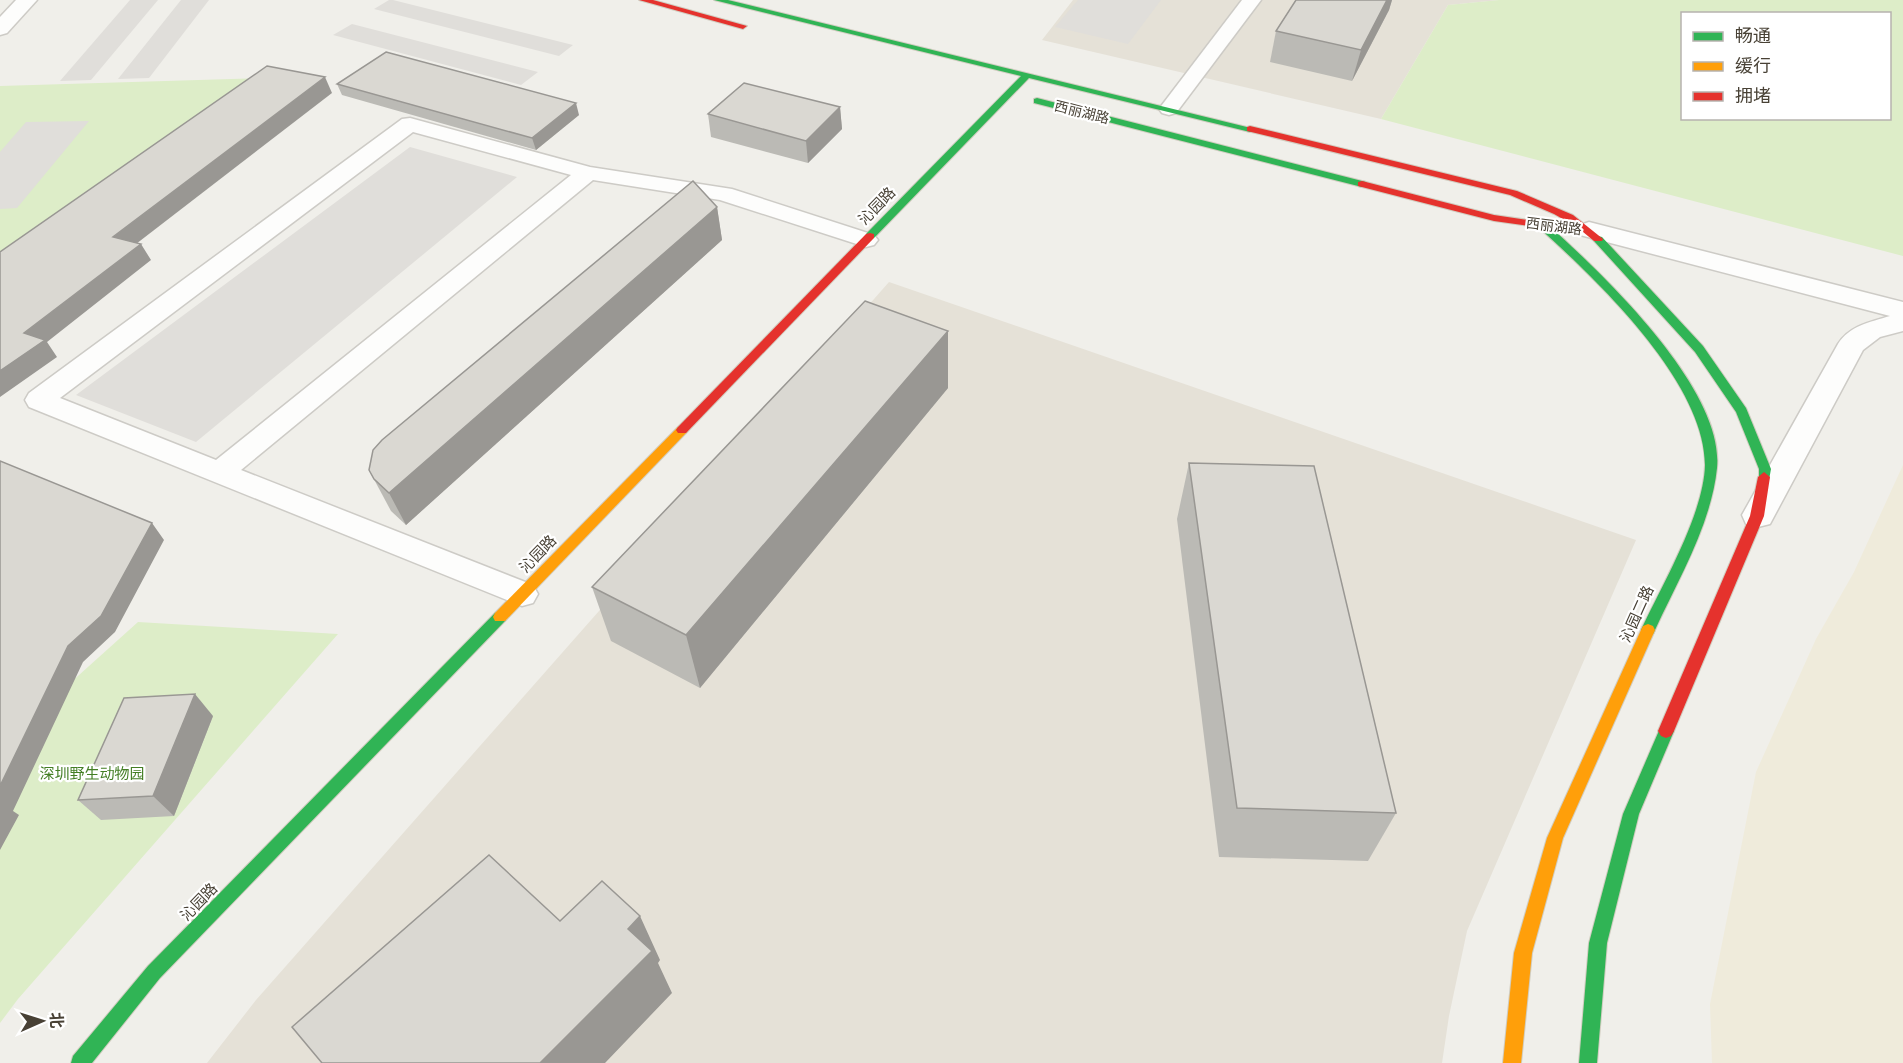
<svg xmlns="http://www.w3.org/2000/svg" width="1903" height="1063" font-family="'Work Sans','Noto Sans SC',sans-serif">
	<style>
		.residential { fill: #e5e1d7 }
		.education { fill: #efebdb }
		.green { fill: #ddedc8; fill-rule: evenodd }
		.parking { fill: #e0deda }
		.lines { fill: none; stroke-linecap: round; stroke-linejoin: round }
		.lane-casing { stroke: #cdcbc6; stroke-width: 3 }
		.street-casing { stroke: #cdcbc6; stroke-width: 3 }
		.fast-casing { stroke: #d1cdc0; stroke-width: 2 }
		.slow-casing { stroke: #d1cdc0; stroke-width: 2 }
		.jam-casing { stroke: #d1cdc0; stroke-width: 2 }
		.lane { fill: #fdfdfc; fill-rule: evenodd }
		.street { fill: #fdfdfc; fill-rule: evenodd }
		.fast { fill: #30b455; fill-rule: evenodd }
		.slow { fill: #ff9f0a; fill-rule: evenodd }
		.jam { fill: #e5322d; fill-rule: evenodd }
		.wall { fill: #bbbab5 }
		.shaded-wall { fill: #999793 }
		.building { fill: #dad8d2; stroke: #999793; stroke-width: 1.5 }
		.labels { text-anchor: middle; stroke-width: 4.5; stroke-linejoin: round; paint-order: stroke }
		.far-street-label { font-size: 14px; fill: #484135; stroke: #fff }
		.street-label { font-size: 15px; fill: #484135; stroke: #fff }
		.park-label { font-size: 15px; fill: #437e24; stroke: #fff }
	</style>
	<rect width="100%" height="100%" fill="#f0efea"/>
	<!-- residential -->
	<g class="residential">
		<polygon points="1073,0 1499,0 1448,5 1381,119 1042,40"/>
		<polygon points="889,282 1636,540 1467,931 1449,1016 1442,1063 207,1063 256,1000"/>
	</g>
	<!-- education -->
	<polygon class="education" points="1903,465 1903,1063 1712,1063 1710,1004 1756,772 1816,639 1854,572"/>
	<!-- green -->
	<g class="green">
		<path d="M1499,0H1903V256L1381,119L1448,5ZM1682,14H1890V118H1682Z"/>
		<polygon points="267,78 0,273 0,86"/>
		<polygon points="138,622 338,634 18,999 0,1023 0,653 69,684"/>
	</g>
	<!-- parking -->
	<g class="parking">
		<polygon points="130,0 158,0 91,80 60,81"/>
		<polygon points="181,0 209,0 149,78 118,79"/>
		<polygon points="389,0 393,0 573,45 559,56 374,9"/>
		<polygon points="1078,0 1161,0 1128,44 1055,27"/>
		<polygon points="352,24 538,72 521,85 333,35"/>
		<polygon points="89,121 17,208 0,209 0,152 26,122"/>
		<polygon points="410,147 517,177 196,442 76,395"/>
	</g>
	<g class="lines">
		<defs>
			<g id="lane">
				<polygon points="1242,0 1261,0 1176,113 1169,115 1162,113 1159,109 1162,105"/>
				<path d="M410,118L590,167L732,189L874,235L878,240L874,245L866,247L720,200L593,180L241,470L533,585L538,594L533,603L522,606L29,407L25,400L29,393L402,119ZM413,132L571,175L216,460L60,398Z"/>
			</g>
			<g id="street">
				<polygon points="16,0 37,0 7,33 0,35 0,17"/>
				<path d="M1589,222L1903,302V331L1880,337L1863,350L1770,524L1758,527L1746,524L1742,515L1838,344C1849,326 1870,322 1890,316L1580,235L1576,230L1580,225Z"/>
			</g>
			<g id="fast">
				<polygon points="714,0 728,0 1255,129 1250,132 1029,78 874,238 866,238 866,234 1021,76"/>
				<polygon points="1037,98 1366,182 1367,184 1362,187 1034,103 1034,99"/>
				<path d="M1542,222L1546,223C1601,272 1725,389 1717,468C1711,525 1679,578 1655,630L1653,634L1648,636L1643,634L1641,630C1662,585 1704,514 1705,465C1705,382 1596,279 1538,227L1537,225Z"/>
				<polygon points="1598,236 1602,237 1703,346 1746,408 1771,469 1769,480 1759,480 1759,469 1736,412 1695,352 1594,241 1594,237"/>
				<polygon points="500,611 505,613 507,617 505,621 160,978 92,1063 71,1063 73,1056 148,966 495,613"/>
				<polygon points="1666,724 1671,726 1674,731 1639,814 1607,943 1597,1063 1579,1063 1589,943 1623,814 1661,726"/>
			</g>
			<g id="slow">
				<polygon points="682,426 688,430 686,433 505,621 495,621 493,617 495,613 678,427"/>
				<polygon points="1648,624 1653,626 1655,630 1563,838 1532,953 1521,1063 1503,1063 1514,953 1547,838 1641,630 1643,626"/>
			</g>
			<g id="jam">
				<polygon points="639,0 653,0 747,26 743,29"/>
				<polygon points="1250,126 1517,191 1573,215 1603,239 1602,241 1594,241 1577,227 1577,231 1573,232 1494,221 1358,186 1358,182 1362,181 1494,215 1577,227 1554,214 1510,195 1247,131 1247,127"/>
				<polygon points="870,233 874,234 874,238 686,433 678,433 676,430 678,427 866,234"/>
				<polygon points="1764,472 1770,477 1764,516 1674,731 1671,736 1666,738 1661,736 1658,731 1750,516 1758,477"/>
			</g>
		</defs>
		<!-- lane casing -->
		<use href="#lane" class="lane-casing"/>
		<!-- street casing -->
		<use href="#street" class="street-casing"/>
		<!-- fast casing -->
		<use href="#fast" class="fast-casing"/>
		<!-- slow casing -->
		<use href="#slow" class="slow-casing"/>
		<!-- jam casing -->
		<use href="#jam" class="jam-casing"/>
		<!-- lane -->
		<use href="#lane" class="lane"/>
		<!-- street -->
		<use href="#street" class="street"/>
		<!-- fast -->
		<use href="#fast" class="fast"/>
		<!-- slow -->
		<use href="#slow" class="slow"/>
		<!-- jam -->
		<use href="#jam" class="jam"/>
	</g>
	<!-- wall -->
	<g class="wall">
		<polygon points="1296,0 1392,0 1389,10 1352,81 1270,62 1276,31"/>
		<polygon points="337,84 579,115 536,150 342,95"/>
		<polygon points="840,107 842,129 808,163 711,137 708,114"/>
		<polygon points="717,207 722,240 406,525 391,511 369,470"/>
		<polygon points="948,331 948,388 700,688 611,641 592,587"/>
		<polygon points="1189,463 1396,813 1368,861 1219,857 1177,519"/>
		<polygon points="213,716 174,816 101,820 78,800"/>
	</g>
	<!-- shaded-wall -->
	<g class="shaded-wall">
		<polygon points="1387,0 1392,0 1389,10 1352,81 1361,50"/>
		<polygon points="325,77 332,93 123,254 113,237"/>
		<polygon points="576,103 579,115 536,150 532,138"/>
		<polygon points="840,107 842,129 808,163 806,141"/>
		<polygon points="717,207 722,240 406,525 389,493"/>
		<polygon points="141,244 151,260 47,342 57,357 0,397 0,371 24,333"/>
		<polygon points="948,331 948,388 700,688 686,635"/>
		<polygon points="152,523 164,540 115,632 83,662 13,811 19,815 0,850 0,786 68,646"/>
		<polygon points="195,694 213,716 174,816 153,796"/>
		<polygon points="640,916 660,960 658,963 672,993 605,1063 540,1063 628,929"/>
	</g>
	<!-- building -->
	<g class="building">
		<polygon points="1296,0 1387,0 1361,50 1276,31"/>
		<polygon points="386,52 576,103 532,138 337,84"/>
		<polygon points="267,66 325,77 113,237 141,244 24,333 45,340 0,371 0,252"/>
		<polygon points="744,83 840,107 806,141 708,114"/>
		<polygon points="693,181 717,207 389,493 374,479 369,470 373,450 382,440"/>
		<polygon points="865,301 948,331 686,635 592,587"/>
		<polygon points="0,461 152,523 101,616 68,646 0,786"/>
		<polygon points="1189,463 1314,466 1396,813 1237,808"/>
		<polygon points="195,694 153,796 78,800 124,698"/>
		<polygon points="489,855 560,921 602,881 640,916 628,929 652,951 540,1063 322,1063 292,1027"/>
	</g>
	<g class="labels">
		<!-- far-street labels -->
		<g class="far-street-label">
			<text transform="translate(1082 112) rotate(14)" y="5">西丽湖路</text>
			<text transform="translate(1554 226) rotate(7)" y="5">西丽湖路</text>
		</g>
		<!-- street labels -->
		<g class="street-label">
			<text transform="translate(877 206) rotate(-46)" y="5">沁园路</text>
			<text transform="translate(538 554) rotate(-46)" y="5">沁园路</text>
			<text transform="translate(1637 614) rotate(-66)" y="5">沁园二路</text>
			<text transform="translate(199 902) rotate(-46)" y="5">沁园路</text>
		</g>
		<!-- park labels -->
		<g class="park-label">
			<text x="92" y="779">深圳野生动物园</text>
		</g>
	</g>
	<!-- legend -->
	<rect x="1681" y="12" width="210" height="108" fill="#ffffff" stroke="#b6b3ae" stroke-width="1.5"/>
	<rect x="1693" y="32" width="30" height="9" fill="#30b455" stroke="#b6b3ae" stroke-width="1.5"/>
	<text x="1735" y="42" font-size="18" fill="#484135">畅通</text>
	<rect x="1693" y="62" width="30" height="9" fill="#ff9f0a" stroke="#b6b3ae" stroke-width="1.5"/>
	<text x="1735" y="72" font-size="18" fill="#484135">缓行</text>
	<rect x="1693" y="92" width="30" height="9" fill="#e5322d" stroke="#b6b3ae" stroke-width="1.5"/>
	<text x="1735" y="102" font-size="18" fill="#484135">拥堵</text>
	<!-- north arrow -->
	<g transform="translate(42 1021) rotate(87)" stroke="#ffffff" stroke-width="4.5" paint-order="stroke">
	<path d="M0-4.5L10 22L0 15L-10 22Z" fill="#484135"/>
	<text y="-9" font-size="16" font-weight="bold" text-anchor="middle" fill="#484135">北</text>
	</g>
</svg>
